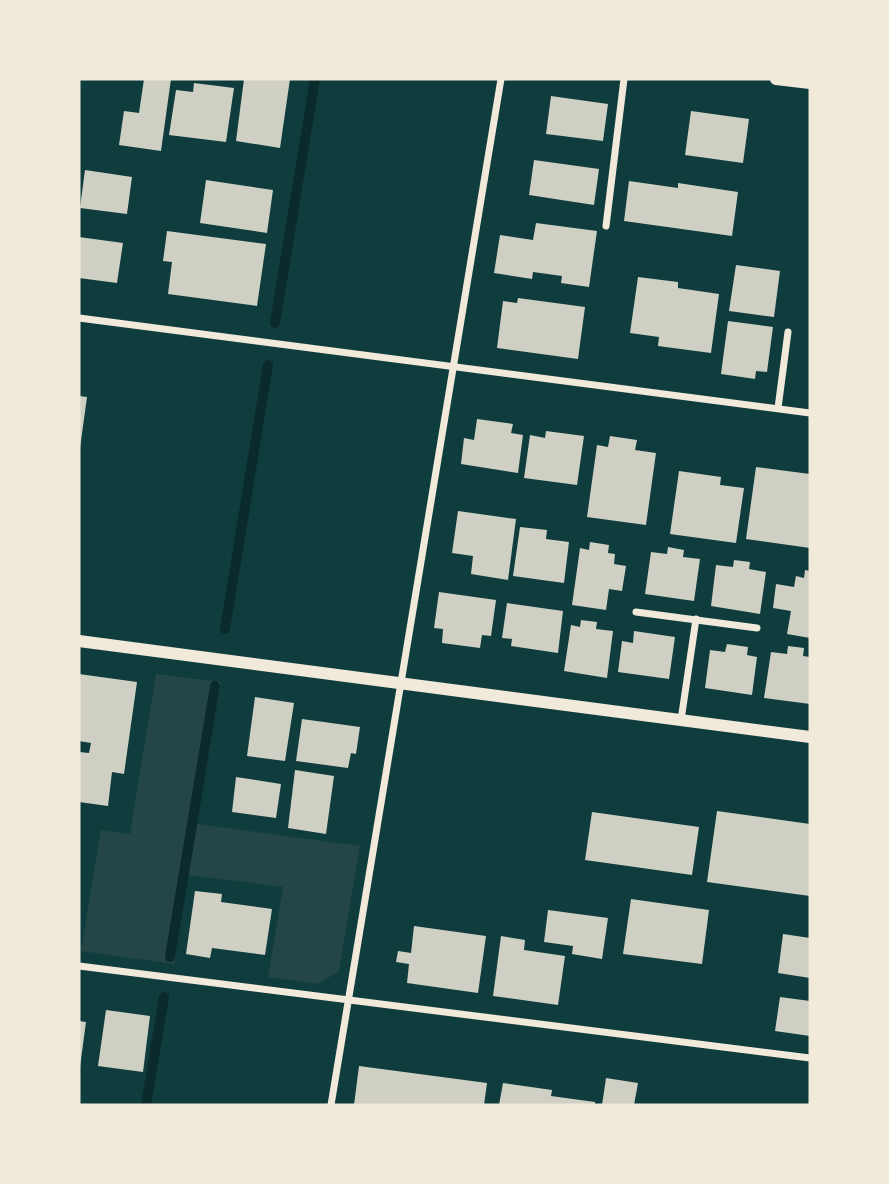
<svg xmlns="http://www.w3.org/2000/svg" width="889" height="1184" font-family="Arial,sans-serif">
	<style>
		.green { fill: #244646 }
		.lines { fill: none; stroke-linecap: round; stroke-linejoin: round }
		.stream { stroke: #0a2a2b; stroke-width: 10 }
		.building { fill: #cfcfc3 }
		.minor { stroke: #f1e9da; stroke-width: 7 }
		.tertiary { stroke: #f1e9da; stroke-width: 12 }
	</style>
	<rect width="100%" height="100%" fill="#0f3d3e"/>
	<!-- green -->
	<polygon class="green" points="156,674 221,682 197,824 360,846 339,971 318,984 268,977 283,887 188,875 174,964 81,951 101,830 130,834"/>
	<g class="lines">
		<!-- stream -->
		<g class="stream">
			<polyline points="275,323 315,79"/>
			<polyline points="225,629 268,365"/>
			<polyline points="170,957 215,686"/>
			<polyline points="146,1105 164,997"/>
		</g>
	</g>
	<!-- building -->
	<g class="building">
		<polygon points="144,79 171,79 161,151 119,145 124,111 139,113"/>
		<polygon points="244,79 290,79 280,148 236,141"/>
		<polygon points="194,83 234,88 226,142 169,135 176,90 193,92"/>
		<polygon points="551,96 608,104 603,141 546,134"/>
		<polygon points="691,111 749,119 743,163 685,155"/>
		<polygon points="534,160 599,169 594,205 529,195"/>
		<polygon points="85,170 132,177 127,214 80,208"/>
		<polygon points="206,180 273,190 267,233 200,223"/>
		<polygon points="629,181 678,188 678,183 738,192 732,236 624,221"/>
		<polygon points="536,223 597,231 589,287 561,283 562,276 533,272 532,279 494,273 500,235 533,240"/>
		<polygon points="167,231 266,244 257,306 168,294 172,262 163,261"/>
		<polygon points="79,237 123,243 117,283 79,278"/>
		<polygon points="736,265 780,271 774,317 729,311"/>
		<polygon points="638,277 678,282 678,288 719,294 711,353 658,346 659,337 630,333"/>
		<polygon points="518,298 585,307 578,359 497,348 503,301 517,303"/>
		<polygon points="728,321 773,327 767,372 756,371 755,379 721,374"/>
		<polygon points="79,396 87,397 80,448 79,448"/>
		<polygon points="477,419 513,424 511,433 523,435 518,473 461,464 464,438 474,440"/>
		<polygon points="546,431 584,436 577,485 524,478 530,435 545,438"/>
		<polygon points="610,436 637,440 635,450 656,453 646,525 587,517 597,445 608,447"/>
		<polygon points="756,467 810,474 810,548 746,539"/>
		<polygon points="679,471 721,477 720,485 744,488 736,543 670,534"/>
		<polygon points="458,511 516,519 508,580 471,574 473,556 452,553"/>
		<polygon points="520,527 547,530 546,539 569,542 564,583 513,576"/>
		<polygon points="590,542 609,545 608,553 615,554 614,564 626,566 622,591 609,589 606,610 572,605 580,548 589,550"/>
		<polygon points="668,547 684,550 683,557 700,559 694,601 645,594 651,552 667,554"/>
		<polygon points="734,560 750,562 749,569 766,572 760,614 711,606 716,565 733,567"/>
		<polygon points="805,570 810,571 810,638 787,634 791,611 773,608 776,584 794,587 796,576 804,578"/>
		<polygon points="439,592 496,600 491,636 482,635 480,648 442,643 443,629 434,628"/>
		<polygon points="507,603 563,611 558,653 511,646 512,639 502,638"/>
		<polygon points="581,620 597,622 596,629 613,631 607,678 564,671 571,625 580,627"/>
		<polygon points="634,631 675,637 669,679 618,672 622,641 633,643"/>
		<polygon points="727,644 748,647 747,655 757,657 752,695 705,688 710,650 725,652"/>
		<polygon points="788,646 804,648 803,656 810,657 810,704 764,698 771,652 787,654"/>
		<polygon points="79,674 137,682 124,774 112,772 108,806 79,802 79,752 89,753 91,743 79,741"/>
		<polygon points="255,697 294,703 285,761 247,756"/>
		<polygon points="302,719 360,727 356,754 351,753 348,768 296,761"/>
		<polygon points="295,770 334,776 326,834 288,828"/>
		<polygon points="236,777 281,784 276,818 232,812"/>
		<polygon points="717,811 810,824 810,896 707,882"/>
		<polygon points="592,812 699,827 692,875 585,860"/>
		<polygon points="195,891 222,894 221,902 272,909 265,955 212,948 210,958 186,954"/>
		<polygon points="631,899 709,910 702,964 623,954"/>
		<polygon points="548,910 608,918 602,959 572,954 573,946 544,942"/>
		<polygon points="414,926 486,936 478,993 407,983 409,964 396,962 398,951 411,953"/>
		<polygon points="783,934 810,938 810,978 778,973"/>
		<polygon points="501,936 525,940 524,950 565,956 558,1005 493,996"/>
		<polygon points="780,997 810,1001 810,1036 775,1031"/>
		<polygon points="106,1010 150,1016 143,1072 98,1066"/>
		<polygon points="79,1021 86,1022 80,1067 79,1067"/>
		<polygon points="359,1066 487,1083 484,1105 354,1105"/>
		<polygon points="606,1078 638,1083 634,1105 602,1105"/>
		<polygon points="503,1083 552,1090 551,1096 595,1102 595,1105 499,1105"/>
	</g>
	<g class="lines">
		<!-- minor -->
		<g class="minor">
			<polyline points="606,226 624,79"/>
			<polyline points="79,318 810,413"/>
			<polyline points="778,408 788,332"/>
			<polyline points="636,612 757,628"/>
			<polyline points="681,720 696,619"/>
			<polyline points="79,966 810,1058"/>
			<polyline points="331,1105 501,79"/>
		</g>
		<!-- tertiary -->
		<g class="tertiary">
			<polyline points="776,79 810,83"/>
			<polyline points="79,641 810,737"/>
		</g>
	</g>
	<!-- border -->
	<rect width="889" height="1184" fill="none" stroke="#f1e9da" stroke-width="161"/>
</svg>
